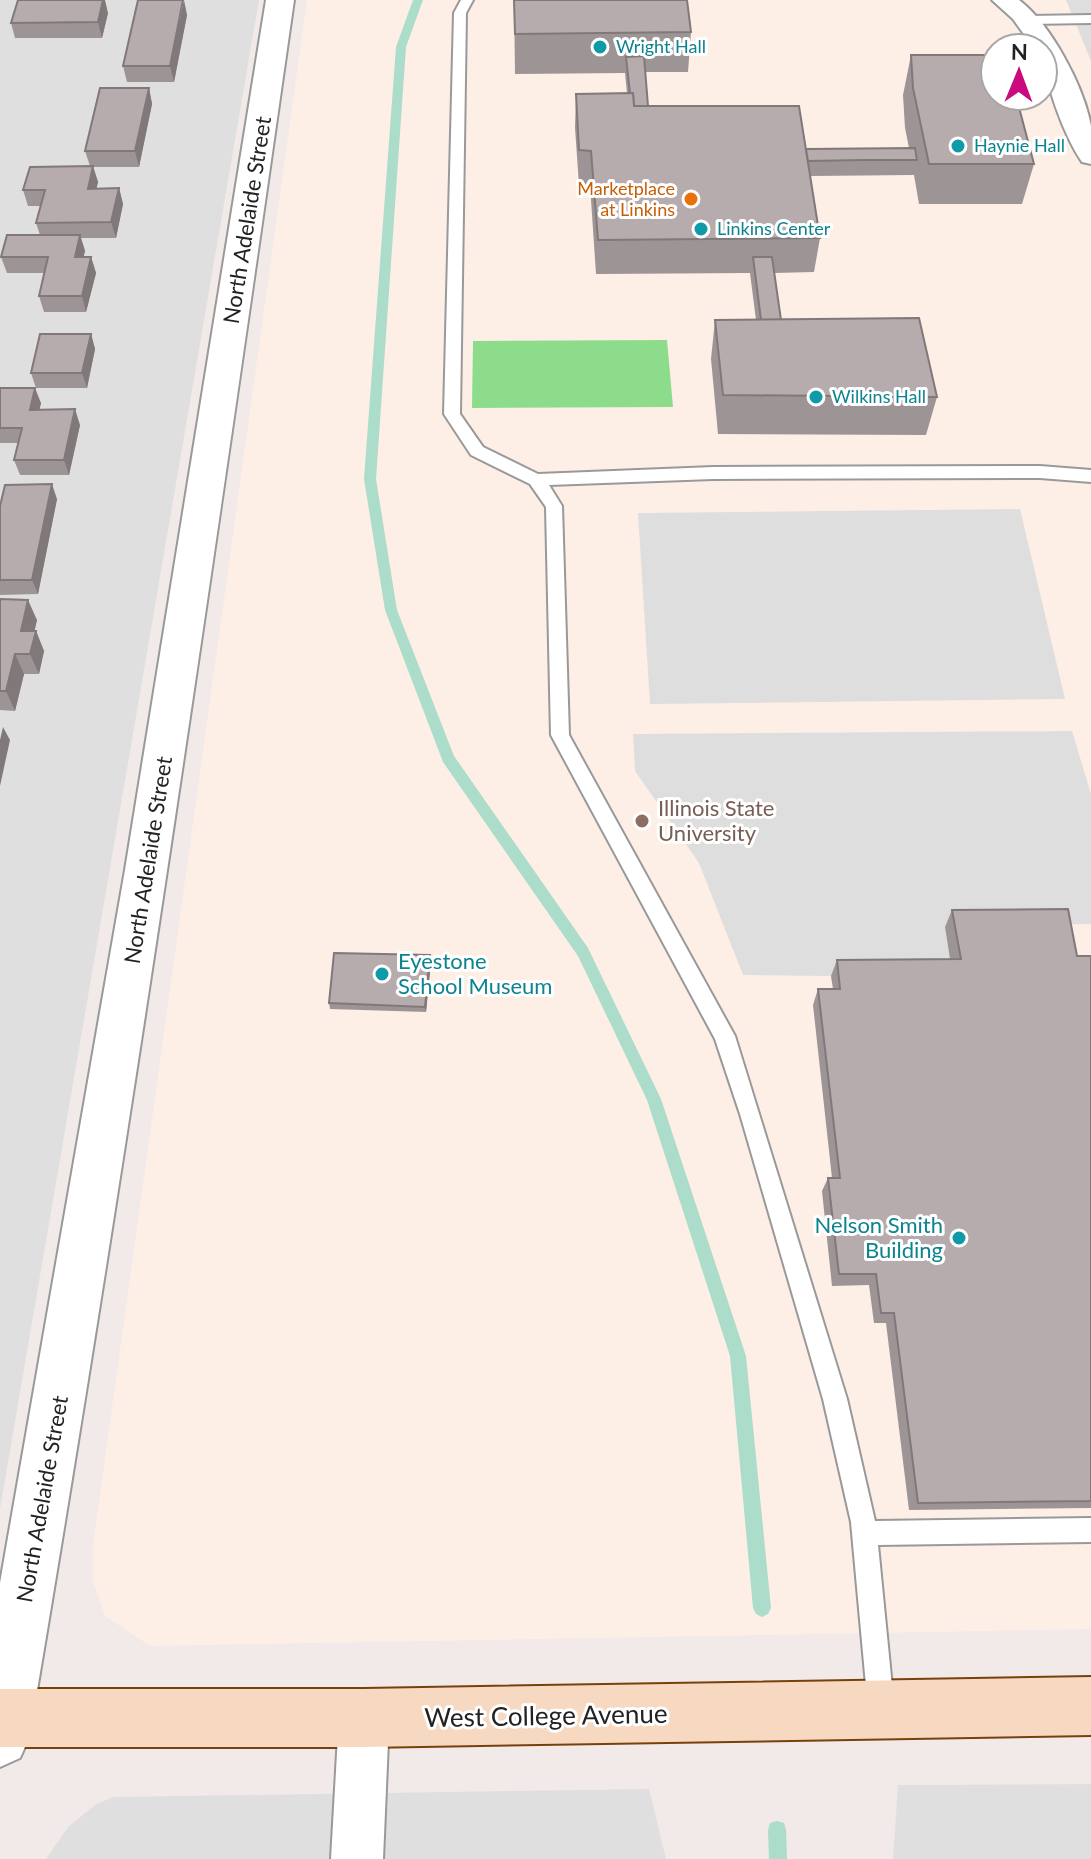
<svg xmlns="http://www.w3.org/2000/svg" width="1091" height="1859" font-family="Lato,sans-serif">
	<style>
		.residential { fill: #e0dfe0 }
		.education { fill: #feefe6; fill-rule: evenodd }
		.pitch { fill: #8cdc8c }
		.parking { fill: #dedede }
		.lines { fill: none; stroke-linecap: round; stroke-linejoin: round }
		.stream { fill: #acdcca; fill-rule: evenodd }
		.service-casing { stroke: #999; stroke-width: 4 }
		.minor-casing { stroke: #999; stroke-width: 4 }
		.tertiary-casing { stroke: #999; stroke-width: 4 }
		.secondary-casing { stroke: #77410b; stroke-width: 4 }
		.service { fill: #fff; fill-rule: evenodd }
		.minor { fill: #fff; fill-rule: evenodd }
		.tertiary { fill: #fff; fill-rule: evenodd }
		.secondary { fill: #f7d9c2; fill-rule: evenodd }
		.wall { fill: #9d9495 }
		.shaded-wall { fill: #807879 }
		.building { fill: #b7acad; stroke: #807879; stroke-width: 2 }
		.culture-dot { fill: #0f9aa8; stroke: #fff; stroke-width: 3 }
		.food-dot { fill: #e8710a; stroke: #fff; stroke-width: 3 }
		.education-dot { fill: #8d6e63; stroke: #fff; stroke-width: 3 }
		.labels { text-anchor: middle; stroke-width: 6; stroke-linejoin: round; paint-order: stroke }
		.far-culture-label { font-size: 18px; fill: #0d838f; stroke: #fff; text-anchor: start }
		.far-food-label { font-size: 18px; fill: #c56008; stroke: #fff; text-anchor: end }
		.street-label { font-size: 22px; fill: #222; stroke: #fff }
		.education-label { font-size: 22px; fill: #785e54; stroke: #fff; text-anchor: start }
		.culture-label { font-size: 22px; fill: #0d838f; stroke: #fff; text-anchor: start }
		.near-street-label { font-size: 26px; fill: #222; stroke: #fff }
	</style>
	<rect width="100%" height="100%" fill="#f2eae9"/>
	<!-- residential -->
	<g class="residential">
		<polygon points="0,0 259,0 0,1509"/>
		<polygon points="1091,1784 1091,1859 893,1859 898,1785"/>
		<polygon points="649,1789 666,1859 46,1859 68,1827 95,1805 113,1797"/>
	</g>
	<!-- education -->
	<path class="education" d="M307,0H1091V1629L150,1646L105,1616L93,1581V1546ZM995,48H1043V96H995Z"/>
	<!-- pitch -->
	<polygon class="pitch" points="667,340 673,407 472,408 473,341"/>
	<!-- parking -->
	<g class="parking">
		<polygon points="1066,0 1091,0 1091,61 1068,5"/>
		<polygon points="1020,509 1065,699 650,704 638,513"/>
		<polygon points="1072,731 1091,794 1091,924 945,927 953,975 831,976 743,975 699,863 635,771 633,734"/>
	</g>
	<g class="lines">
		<!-- stream -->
		<g class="stream">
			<polygon points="413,0 423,0 406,47 376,479 397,610 454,756 588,948 661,1099 746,1356 771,1608 768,1614 762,1617 756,1614 753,1608 730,1356 647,1100 578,956 443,762 385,610 364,479 396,47"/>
			<polygon points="777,1821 784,1823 786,1830 787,1859 769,1859 768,1830 770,1823"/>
		</g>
		<defs>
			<g id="service">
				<polygon points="461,0 473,0 466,13 460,414 483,447 538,474 713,467 1040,466 1091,470 1091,482 1040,478 713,479 549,485 562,506 569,735 735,1036 847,1399 875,1521 1091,1518 1091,1542 878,1545 894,1707 890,1716 881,1720 872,1716 868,1707 851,1522 823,1399 740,1114 715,1039 551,735 546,507 530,484 471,455 444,414 454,13"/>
				<polygon points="1091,15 1091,23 1029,24 1022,20 1029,16"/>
			</g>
			<g id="minor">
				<path d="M992,0H1019C1051,24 1084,87 1091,126C1091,138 1091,152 1091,164L1082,162C1064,136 1043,79 1043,48H1034L1013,19Z"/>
				<polygon points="364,1693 381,1701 389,1718 383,1859 331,1859 339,1718 347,1701"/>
			</g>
			<path id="tertiary" d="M266,0H294C211,580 127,1160 29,1738L20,1758L0,1767V1583L125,870Z"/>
			<polygon id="secondary" points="1091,1677 1091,1735 364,1747 0,1747 0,1689 364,1689"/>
		</defs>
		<!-- service casing -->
		<use href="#service" class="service-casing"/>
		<!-- minor casing -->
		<use href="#minor" class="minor-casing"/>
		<!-- tertiary casing -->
		<use href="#tertiary" class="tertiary-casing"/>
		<!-- secondary casing -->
		<use href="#secondary" class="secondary-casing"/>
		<!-- service -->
		<use href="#service" class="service"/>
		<!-- minor -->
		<use href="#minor" class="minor"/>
		<!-- tertiary -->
		<use href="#tertiary" class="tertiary"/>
		<!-- secondary -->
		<use href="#secondary" class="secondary"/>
	</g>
	<!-- wall -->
	<g class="wall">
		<polygon points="514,0 691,32 688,72 645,72 648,106 806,149 909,148 905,128 903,95 911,55 1034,164 1022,204 919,204 914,175 810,176 820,238 814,272 774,273 781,320 937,397 926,435 718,434 711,359 715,320 756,320 750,273 596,274 590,185 579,185 575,128 576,94 627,93 625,73 515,74"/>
		<polygon points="108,13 102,38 15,38 11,23"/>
		<polygon points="187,15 174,82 127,82 123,66"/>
		<polygon points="149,88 152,104 139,167 93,167 98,182 96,189 119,188 123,204 116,238 81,238 85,251 83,257 91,257 96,273 86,312 44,312 39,296 45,273 7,273 1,257 40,235 36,223 41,206 28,206 23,190 90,166 85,151"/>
		<polygon points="91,334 95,349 87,388 36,388 31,373"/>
		<polygon points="0,388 41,403 39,410 80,425 69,475 20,475 14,460 19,443 0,443"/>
		<polygon points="57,499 38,594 0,595 0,506"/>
		<polygon points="0,599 37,620 34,631 36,631 44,651 39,674 24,674 15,711 0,710"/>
		<polygon points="952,910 1077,956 1091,958 1091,1508 909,1510 886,1323 874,1323 869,1285 832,1286 822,1191 828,1178 832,1178 813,1005 818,989 833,989 831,976 837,960 950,959 945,927"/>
		<polygon points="431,961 426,1012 330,1009 329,1003"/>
	</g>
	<!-- shaded-wall -->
	<g class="shaded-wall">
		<polygon points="103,0 105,0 108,13 102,38 98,22"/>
		<polygon points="184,0 187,15 174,82 170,66"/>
		<polygon points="149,88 152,104 139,167 135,151"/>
		<polygon points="93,166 98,182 93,204 88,189"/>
		<polygon points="119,188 123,204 116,238 111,222"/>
		<polygon points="80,235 85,251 80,273 75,257"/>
		<polygon points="91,257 96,273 86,312 82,296"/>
		<polygon points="91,334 95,349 87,388 82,373"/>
		<polygon points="35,388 41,403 36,425 30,410"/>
		<polygon points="75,409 80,425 69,475 64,460"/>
		<polygon points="52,484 57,499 38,594 32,580"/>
		<polygon points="28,600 37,620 30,651 21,631"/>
		<polygon points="36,631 44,651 39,674 30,654"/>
		<polygon points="15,654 24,674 15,711 6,691"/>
		<polygon points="3,727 10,740 0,786 0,740"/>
		<polygon points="430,955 431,961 426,1012 425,1007"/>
	</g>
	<!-- building -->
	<g class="building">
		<polygon points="18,0 103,0 98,22 11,23"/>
		<polygon points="138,0 183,0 170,66 123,66"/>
		<polygon points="514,0 687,0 691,32 515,34"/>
		<polygon points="911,55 995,55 995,96 1016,96 1034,164 929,164 913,88"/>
		<polygon points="644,56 648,106 634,106 633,93 630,93 626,57"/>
		<polygon points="100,88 149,88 135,151 85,151"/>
		<polygon points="633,93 634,106 799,106 820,238 598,240 591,151 579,150 576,94"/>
		<polygon points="915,148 917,160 863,160 808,161 806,149"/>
		<polygon points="93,166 88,189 119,188 111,222 36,223 45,190 23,190 30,167"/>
		<polygon points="7,235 80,235 75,257 91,257 82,296 39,296 48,257 1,257"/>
		<polygon points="753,257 772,257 781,320 761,320"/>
		<polygon points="919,318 937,397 723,395 715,320"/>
		<polygon points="40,334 91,334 82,373 31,373"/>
		<polygon points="0,388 35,388 30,410 75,409 64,460 14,460 22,428 0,428"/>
		<polygon points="52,484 32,580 0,580 0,506 5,485"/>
		<polygon points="0,599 28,600 21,631 36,631 30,654 15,654 6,691 0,691"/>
		<polygon points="1068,909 1077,956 1091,956 1091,1501 918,1503 894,1313 881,1313 876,1274 839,1274 828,1178 840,1178 818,989 840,989 837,960 961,959 952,910"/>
		<polygon points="334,953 430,955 425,1007 329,1003"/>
	</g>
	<!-- markers -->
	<g class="culture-dot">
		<circle cx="600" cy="47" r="8"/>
		<circle cx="958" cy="146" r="8"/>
		<circle cx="701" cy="229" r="8"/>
		<circle cx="816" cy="397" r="8"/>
		<circle cx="382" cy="974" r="8"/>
		<circle cx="959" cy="1238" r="8"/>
	</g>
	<circle class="food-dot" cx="691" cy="199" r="8"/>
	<circle class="education-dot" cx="642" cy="821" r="8"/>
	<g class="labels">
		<!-- far-culture labels -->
		<g class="far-culture-label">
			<text x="616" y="53">Wright Hall</text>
			<text x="974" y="152">Haynie Hall</text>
			<text x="717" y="235">Linkins Center</text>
			<text x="832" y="403">Wilkins Hall</text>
		</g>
		<!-- far-food labels -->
		<g class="far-food-label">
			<text x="675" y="195">Marketplace<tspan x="675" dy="21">at Linkins</tspan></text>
		</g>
		<!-- street labels -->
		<g class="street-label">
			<text transform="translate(247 220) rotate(-81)" y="8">North Adelaide Street</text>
			<text transform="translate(148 860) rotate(-81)" y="8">North Adelaide Street</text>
			<text transform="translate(42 1499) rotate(-80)" y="8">North Adelaide Street</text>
		</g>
		<!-- education labels -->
		<g class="education-label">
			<text x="658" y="816">Illinois State<tspan x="658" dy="25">University</tspan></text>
		</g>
		<!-- culture labels -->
		<g class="culture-label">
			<text x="398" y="969">Eyestone<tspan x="398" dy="25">School Museum</tspan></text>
			<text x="943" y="1233" text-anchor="end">Nelson Smith<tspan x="943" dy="25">Building</tspan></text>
		</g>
		<!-- near-street labels -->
		<g class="near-street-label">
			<text transform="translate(546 1716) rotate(-1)" y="9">West College Avenue</text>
		</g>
	</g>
	<!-- north arrow -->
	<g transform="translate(1019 72) rotate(1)"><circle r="38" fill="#ffffff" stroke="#a7a7a7" stroke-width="2"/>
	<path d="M0-6L14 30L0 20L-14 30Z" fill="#ca0a7f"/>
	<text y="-12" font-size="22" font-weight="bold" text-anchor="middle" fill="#222222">N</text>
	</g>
</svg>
